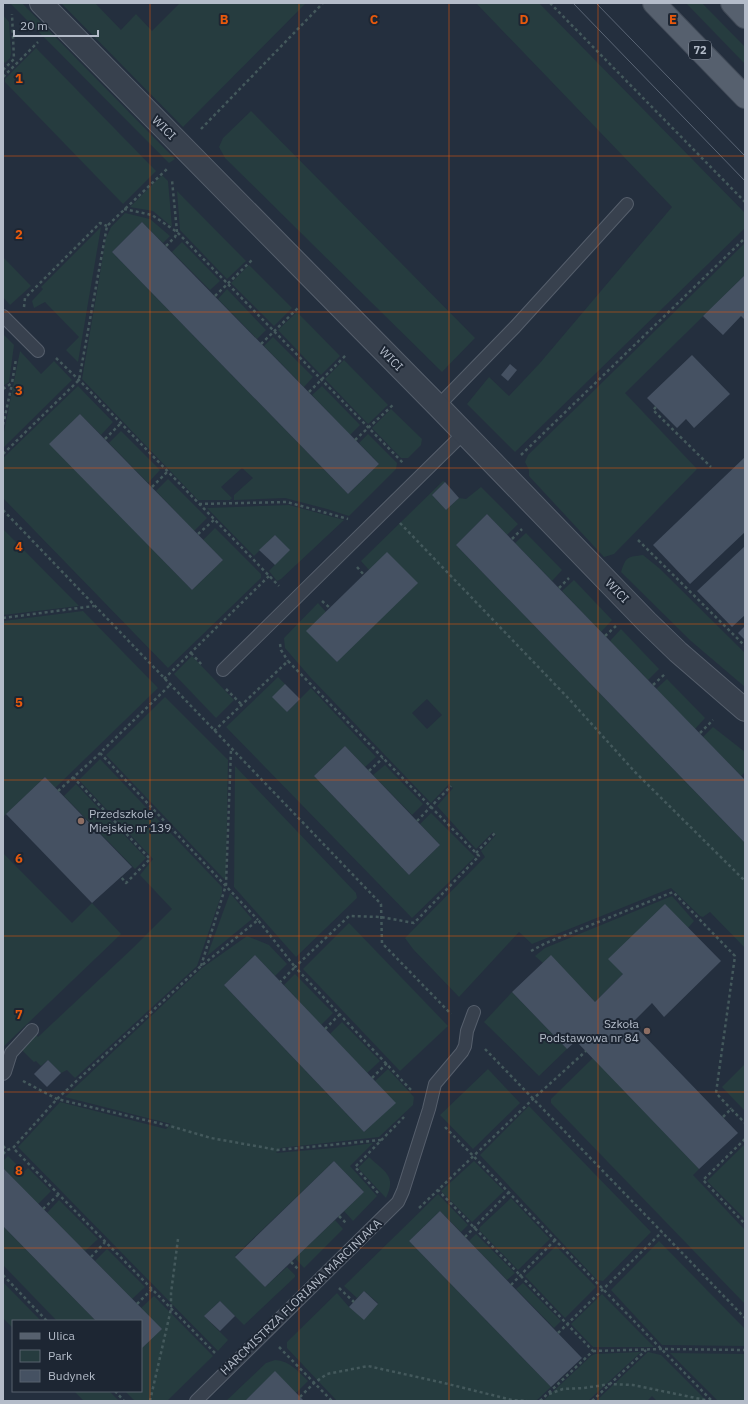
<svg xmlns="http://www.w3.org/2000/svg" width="748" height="1404" font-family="'IBM Plex Sans',sans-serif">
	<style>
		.green { fill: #263c3f; fill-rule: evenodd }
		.building { fill: #455162 }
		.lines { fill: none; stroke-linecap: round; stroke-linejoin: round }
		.lane-casing { stroke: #565f6c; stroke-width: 14 }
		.street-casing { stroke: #565f6c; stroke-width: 24 }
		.primary-casing { stroke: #414a57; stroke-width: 24 }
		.path { stroke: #44595c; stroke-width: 2.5; stroke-dasharray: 3 3; stroke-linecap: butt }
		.lane { stroke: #38414e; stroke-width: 12 }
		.street { stroke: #38414e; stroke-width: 22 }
		.primary { stroke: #56606e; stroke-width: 22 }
		.tram { stroke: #5a6575; stroke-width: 1 }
		.grid { fill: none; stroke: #e8590c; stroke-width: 1; stroke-opacity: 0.55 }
		.education-dot { fill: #8d6e63; stroke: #1d2633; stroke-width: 1.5 }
		.labels { text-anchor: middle; stroke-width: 4; stroke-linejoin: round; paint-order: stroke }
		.shield { fill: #1d2633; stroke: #878f9c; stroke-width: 1 }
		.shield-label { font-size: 11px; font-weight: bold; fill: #b4bcc9 }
		.street-label { font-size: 12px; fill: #b4bcc9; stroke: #1d2633 }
		.poi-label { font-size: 12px; fill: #b4bcc9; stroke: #1d2633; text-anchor: start }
		.grid-label { font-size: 13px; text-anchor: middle; font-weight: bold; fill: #e8590c; stroke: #1d2633; stroke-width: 4; stroke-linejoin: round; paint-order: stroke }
	</style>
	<rect width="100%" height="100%" fill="#242f3e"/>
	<!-- green -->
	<g class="green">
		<polygon points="10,3 22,3 175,159 169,163 165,159"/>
		<polygon points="61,3 95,3 121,30 136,14 152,31 180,3 306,3 183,127"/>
		<polygon points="476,3 539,3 745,213 745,228 515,452 467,404 489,377 509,396 540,363 672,207"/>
		<polygon points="686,3 702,3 745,47 745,64"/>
		<polygon points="3,15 9,22 11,53 10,58 5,63 3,61"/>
		<polygon points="36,48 156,171 123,204 5,82 5,79"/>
		<polygon points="251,111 475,338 442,372 225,158 219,147 223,138"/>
		<polygon points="162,175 168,181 172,227 153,211 130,207"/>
		<polygon points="177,191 246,261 227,279 180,230"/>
		<polygon points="125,213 150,219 170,236 163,243 142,222 112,252 348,494 379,464 359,443 368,434 397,463 396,469 349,516 327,509 285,498 234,500 234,495 253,478 242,468 221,487 232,498 230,500 198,500 82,379 106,238 111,227"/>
		<polygon points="101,227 78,362 66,350 79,337 45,302 34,308 32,301 43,289 41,287"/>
		<polygon points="182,242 220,281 210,290 172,252"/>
		<polygon points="745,243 745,275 625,393 697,469 614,554 604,557 529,476 529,470 525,462 528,455"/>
		<polygon points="3,257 31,286 10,305 3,297"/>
		<polygon points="249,265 292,308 274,326 231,283"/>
		<polygon points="227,289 266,330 257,339 218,299"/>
		<polygon points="297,312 340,356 321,375 278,330"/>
		<polygon points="3,334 14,345 9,382 3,386"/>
		<polygon points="273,337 313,377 304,387 264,346"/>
		<polygon points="20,351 41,374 54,361 72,380 3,448 3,437"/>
		<polygon points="344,360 388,405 368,424 325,379"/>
		<polygon points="78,386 113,422 101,435 80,414 50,444 192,590 223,560 203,540 215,528 261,574 261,578 168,668 3,498 3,458"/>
		<polygon points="322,386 360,425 350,435 312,395"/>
		<polygon points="391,409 422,439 421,445 408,458 401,458 372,428"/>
		<polygon points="121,431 160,470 148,483 109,443"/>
		<polygon points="168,479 207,518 194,531 156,491"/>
		<path d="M443,481L445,482L432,495L446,510L459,498L466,499L481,487L518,524L507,535L487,514L456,545L745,843V948L710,912L703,917L700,916L671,888L532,944L519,932L459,997L413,949L405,938L485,857L481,851L496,835L493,832L476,849L437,806L453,788L449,784L431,803L310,677L285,648L284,638L318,603L326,612L307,631L337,662L369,570L361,561ZM427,699L442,715L427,729L412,713Z"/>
		<polygon points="289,505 344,520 281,579 277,581 269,571 289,550 275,535 254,556 207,508"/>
		<polygon points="3,529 79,606 3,615"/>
		<polygon points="526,533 562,570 552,581 515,543"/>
		<path d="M643,555L659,568L745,653V687L691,641L621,572C626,556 628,557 643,555Z"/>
		<polygon points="574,580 612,620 601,632 562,591"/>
		<polygon points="83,611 158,688 55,788 45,777 3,817 3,621"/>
		<polygon points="621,629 659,669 648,680 610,641"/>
		<polygon points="192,656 234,700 216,718 174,674"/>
		<polygon points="278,677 285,684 287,712 311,688 376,757 365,767 345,746 314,776 409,875 440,845 420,824 431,813 475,857 412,918 226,727"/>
		<polygon points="667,679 705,718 695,729 656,689"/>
		<polygon points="165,697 228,760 226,878 224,879 106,755"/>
		<polygon points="713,727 745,752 745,772 741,776 703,737"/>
		<polygon points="100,759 222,887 222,893 197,966 75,1078 67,1070 61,1073 48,1060 41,1066 36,1061 34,1062 20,1048 35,1033 38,1037 134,947 172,909 140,875 153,859 79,780"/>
		<polygon points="385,765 423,804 412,815 373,775"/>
		<polygon points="235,766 356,893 357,898 296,957 234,887"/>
		<polygon points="76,784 146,858 135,869 64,796"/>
		<polygon points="3,853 72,923 92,903 121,934 3,1047"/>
		<polygon points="230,893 252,919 207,956"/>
		<polygon points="672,896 694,921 688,928 623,974 595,1002 551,956 543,963 535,956 545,948"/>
		<polygon points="349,923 448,1026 400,1071 303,969"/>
		<polygon points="247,936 269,945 287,964 275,976 255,955 224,985 364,1132 395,1103 375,1081 388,1069 414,1097 413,1105 379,1137 281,1148 276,1153 344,1147 373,1143 350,1166 377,1196 353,1221 344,1211 364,1192 334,1161 235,1256 265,1287 287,1267 295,1275 295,1277 244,1325 220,1301 204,1316 228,1340 218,1351 18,1147 60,1102 166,1129 171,1124 65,1097 202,968"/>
		<polygon points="295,974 333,1013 321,1025 284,985"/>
		<polygon points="512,992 567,1049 539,1076 484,1022"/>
		<polygon points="342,1022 380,1061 367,1073 330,1034"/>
		<polygon points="593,1058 699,1169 693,1175 745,1230 745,1304 551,1103 551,1099"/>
		<polygon points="745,1064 745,1111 722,1087"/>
		<polygon points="488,1069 520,1103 473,1149 440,1115"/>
		<polygon points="529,1106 651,1232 603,1281 597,1280 480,1155"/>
		<polygon points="745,1144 745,1219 707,1181"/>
		<polygon points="8,1156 24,1172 28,1168 51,1191 38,1204 3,1168 3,1161"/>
		<path d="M369,1157C385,1172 397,1176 386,1198L358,1168Z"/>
		<polygon points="474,1161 504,1191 472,1222 441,1191"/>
		<polygon points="438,1194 468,1225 461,1232 440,1211 409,1241 551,1387 536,1401 337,1401 287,1348 287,1342 337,1293 349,1307 364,1319 378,1303 364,1291 357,1298 344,1286"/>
		<polygon points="511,1198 550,1239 518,1270 479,1230 480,1227"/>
		<polygon points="59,1200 98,1239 85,1251 47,1213"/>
		<polygon points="335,1220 343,1229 304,1268 295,1258"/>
		<polygon points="3,1226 96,1321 57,1321 3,1265"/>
		<polygon points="476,1234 515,1273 507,1280 469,1241"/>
		<polygon points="659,1241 745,1329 745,1346 662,1345 611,1290"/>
		<polygon points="556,1246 596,1287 565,1318 525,1276"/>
		<polygon points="107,1249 145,1287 132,1299 95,1261"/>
		<polygon points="3,1282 41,1321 13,1321 13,1328 3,1318"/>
		<polygon points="523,1283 561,1321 554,1328 516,1289"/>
		<polygon points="602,1294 654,1347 593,1347 571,1324"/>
		<polygon points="154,1296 213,1356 167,1401 135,1401 125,1391 141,1391 141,1349 161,1329 141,1308"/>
		<polygon points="641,1352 588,1401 543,1401 591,1356 595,1354"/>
		<polygon points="648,1352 661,1355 707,1401 657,1401 652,1396 647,1401 596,1401"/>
		<polygon points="670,1353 745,1354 745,1401 718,1401"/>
		<path d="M275,1360C290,1361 298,1371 308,1381L296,1393L275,1372L245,1401H226L266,1363Z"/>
		<polygon points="74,1391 109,1391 119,1401 84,1401"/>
	</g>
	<!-- building -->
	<g class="building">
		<polygon points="142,222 379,464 348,494 112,252"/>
		<polygon points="745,275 745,320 741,316 723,335 703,316"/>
		<polygon points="692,355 730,394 694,428 686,419 677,428 647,398"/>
		<polygon points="510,364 517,370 508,381 501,375"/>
		<polygon points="80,414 223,560 192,590 49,444"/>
		<polygon points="745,457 745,532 690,584 653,545"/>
		<polygon points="445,482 459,498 446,510 432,495"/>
		<polygon points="487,514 745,780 745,843 456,545"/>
		<polygon points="275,535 290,550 275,565 259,550"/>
		<polygon points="745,546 745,615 732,627 697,591"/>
		<polygon points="387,552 418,583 337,662 306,631"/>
		<polygon points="745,626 745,640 738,633"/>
		<polygon points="285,684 300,699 287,712 272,697"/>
		<polygon points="345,746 440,845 409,875 314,776"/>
		<polygon points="45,777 132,867 92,903 6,814"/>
		<polygon points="665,904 721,961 664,1017 652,1003 632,1023 738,1133 699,1169 576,1041 567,1049 512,992 551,955 595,1002 623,974 608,959"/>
		<polygon points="255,955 396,1103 364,1132 224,985"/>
		<polygon points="48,1060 61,1073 47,1087 34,1074"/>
		<polygon points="334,1161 364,1192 265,1287 235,1257"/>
		<polygon points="3,1168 162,1329 141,1349 141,1321 96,1321 3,1226"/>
		<polygon points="440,1211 582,1358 551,1387 409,1241"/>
		<polygon points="364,1291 378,1304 364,1320 349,1307"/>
		<polygon points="220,1301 235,1316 220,1331 204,1316"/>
		<polygon points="275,1371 304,1401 245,1401"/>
	</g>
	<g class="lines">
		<defs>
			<g id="lane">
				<polyline points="3,316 38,351"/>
				<polyline points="438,406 515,327 627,204"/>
				<polyline points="223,670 464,433"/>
				<polyline points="3,1074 5,1072 11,1053 32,1030"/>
				<polyline points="196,1401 398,1202 403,1191 429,1109 435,1084 462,1052 465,1046 467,1031 474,1012"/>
			</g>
			<polyline id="street" points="41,3 438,406 647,622 678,652 745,710"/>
			<g id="primary">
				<polyline points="654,3 745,97"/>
				<polyline points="732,3 745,17"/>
			</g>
		</defs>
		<!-- lane casing -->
		<use href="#lane" class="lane-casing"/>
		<!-- street casing -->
		<use href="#street" class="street-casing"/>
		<!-- primary casing -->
		<use href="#primary" class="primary-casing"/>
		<!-- path -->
		<g class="path">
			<polyline points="550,3 745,202"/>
			<polyline points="3,70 14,59 12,14"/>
			<polyline points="3,77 38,42"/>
			<polyline points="201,129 323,3"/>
			<polyline points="124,209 152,215 177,232 404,464"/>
			<polyline points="166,246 175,237 177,232 172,180"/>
			<polyline points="215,296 252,260"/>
			<polyline points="24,307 25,298 100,223 107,226"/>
			<polyline points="261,344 298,308"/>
			<polyline points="56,358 79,380 279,586"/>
			<polyline points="3,389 12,383 16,359"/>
			<polyline points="309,392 346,355"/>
			<polyline points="656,407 653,410 711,467"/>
			<polyline points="3,425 12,384"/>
			<polyline points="105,439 121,423"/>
			<polyline points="355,440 394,404"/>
			<polyline points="3,454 79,380 107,226 167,169"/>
			<polyline points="521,455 745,238"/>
			<polyline points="152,487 167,472"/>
			<polyline points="199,504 287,502 348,519"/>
			<polyline points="3,510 381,904 382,943 451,1014"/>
			<polyline points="400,523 570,700 635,772 745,881"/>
			<polyline points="198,534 214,520"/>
			<polyline points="512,539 522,529"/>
			<polyline points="638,540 745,646"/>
			<polyline points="357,567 364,575"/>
			<polyline points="559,588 569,578"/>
			<polyline points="322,601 330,608"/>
			<polyline points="3,618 94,606"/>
			<polyline points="605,636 616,626"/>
			<polyline points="280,644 281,650 288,661"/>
			<polyline points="191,653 203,666"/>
			<polyline points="164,679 269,576"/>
			<polyline points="653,685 665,674"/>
			<polyline points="226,689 242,705"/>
			<polyline points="214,731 288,661 479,856 414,923 381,917 349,916 295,967 412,1091"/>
			<polyline points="700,733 713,720"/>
			<polyline points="100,753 258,920"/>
			<polyline points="369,771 383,758"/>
			<polyline points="73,777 150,859 126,883 121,877"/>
			<polyline points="58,791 97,756 170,685"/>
			<polyline points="417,821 451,786"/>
			<polyline points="476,853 495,833"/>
			<polyline points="531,951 546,943 673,892 735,956 716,1093 731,1109"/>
			<polyline points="201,966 226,885 231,749"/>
			<polyline points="325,1029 340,1014"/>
			<polyline points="485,1049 745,1318"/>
			<polyline points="372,1078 387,1063"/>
			<polyline points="23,1081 57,1099 170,1126 211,1138 278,1150 381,1140"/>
			<polyline points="723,1117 731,1109 745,1123"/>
			<polyline points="445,1127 712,1401"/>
			<polyline points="745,1139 703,1180 745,1224"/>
			<polyline points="3,1146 7,1150 13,1148"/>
			<polyline points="3,1154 7,1150"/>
			<polyline points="378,1193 355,1167 404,1117"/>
			<polyline points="419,1208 438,1190"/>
			<polyline points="43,1209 59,1194"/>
			<polyline points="339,1216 347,1224"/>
			<polyline points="465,1237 509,1192"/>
			<polyline points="91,1257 105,1242"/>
			<polyline points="291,1262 299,1270"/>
			<polyline points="3,1275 47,1321"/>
			<polyline points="511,1285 555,1240"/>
			<polyline points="339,1288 354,1302"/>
			<polyline points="137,1304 152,1289"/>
			<polyline points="558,1333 662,1232"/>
			<polyline points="279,1347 332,1401"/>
			<polyline points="593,1351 661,1349 745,1350"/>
			<polyline points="215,1353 13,1148 57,1099 201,966 258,920 295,967 280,982"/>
			<polyline points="115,1391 124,1401"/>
			<polyline points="549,1394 563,1389 584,1388 610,1384 633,1385 710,1401"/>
			<polyline points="300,1397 314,1383 327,1374 368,1366 444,1383 512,1400 527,1401"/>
			<polyline points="150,1401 171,1309 171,1293 178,1239"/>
			<polyline points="540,1401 593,1351 438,1190 533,1099 586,1051"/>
			<polyline points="592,1401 646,1350"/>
		</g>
		<!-- lane -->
		<use href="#lane" class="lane"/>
		<!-- street -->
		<use href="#street" class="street"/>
		<!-- primary -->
		<use href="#primary" class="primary"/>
		<!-- tram -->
		<g class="tram">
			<polyline points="573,3 745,181"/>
			<polyline points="596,3 745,156"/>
		</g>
	</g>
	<!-- grid -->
	<path class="grid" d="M150,3V1401M299,3V1401M449,3V1401M598,3V1401M3,156H745M3,312H745M3,468H745M3,624H745M3,780H745M3,936H745M3,1092H745M3,1248H745"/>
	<!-- markers -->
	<g class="education-dot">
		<circle cx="81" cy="821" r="4"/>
		<circle cx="647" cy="1031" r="4"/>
	</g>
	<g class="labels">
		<!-- shield labels -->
		<rect class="shield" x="689" y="41" width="22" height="18" rx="3"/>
		<g class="shield-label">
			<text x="700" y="54">72</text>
		</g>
		<!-- street labels -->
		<g class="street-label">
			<text transform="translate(164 128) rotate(45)" y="4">WICI</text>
			<text transform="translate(391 359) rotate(46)" y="4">WICI</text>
			<text transform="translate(617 591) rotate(46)" y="4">WICI</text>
			<text transform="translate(301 1297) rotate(-44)" y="4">HARCMISTRZA FLORIANA MARCINIAKA</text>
		</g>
		<!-- poi labels -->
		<g class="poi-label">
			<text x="89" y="818">Przedszkole<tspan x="89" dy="14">Miejskie nr 139</tspan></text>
			<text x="639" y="1028" text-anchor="end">Szkoła<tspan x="639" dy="14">Podstawowa nr 84</tspan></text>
		</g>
	</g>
	<g class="grid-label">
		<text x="224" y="24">B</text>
		<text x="374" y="24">C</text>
		<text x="524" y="24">D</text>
		<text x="673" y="24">E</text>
		<text x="19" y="83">1</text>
		<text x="19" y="239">2</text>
		<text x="19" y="395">3</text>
		<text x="19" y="551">4</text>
		<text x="19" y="707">5</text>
		<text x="19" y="863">6</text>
		<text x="19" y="1019">7</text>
		<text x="19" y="1175">8</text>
	</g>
	<!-- border -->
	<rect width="748" height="1404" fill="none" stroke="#b4bcc9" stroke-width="8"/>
	<!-- legend -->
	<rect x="12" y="1320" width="130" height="72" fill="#1d2633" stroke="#59626f"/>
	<rect x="20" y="1333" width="20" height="6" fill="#56606e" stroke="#59626f"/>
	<text x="48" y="1340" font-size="12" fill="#b4bcc9">Ulica</text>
	<rect x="20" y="1350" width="20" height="12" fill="#263c3f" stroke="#59626f"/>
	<text x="48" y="1360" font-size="12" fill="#b4bcc9">Park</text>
	<rect x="20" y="1370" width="20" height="12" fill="#455162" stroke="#59626f"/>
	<text x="48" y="1380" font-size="12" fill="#b4bcc9">Budynek</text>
	<!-- scale -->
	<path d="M14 30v6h84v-6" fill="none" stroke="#b4bcc9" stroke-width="2"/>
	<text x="20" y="30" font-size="12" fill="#b4bcc9" stroke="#1d2633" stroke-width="3" paint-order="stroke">20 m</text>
</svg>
